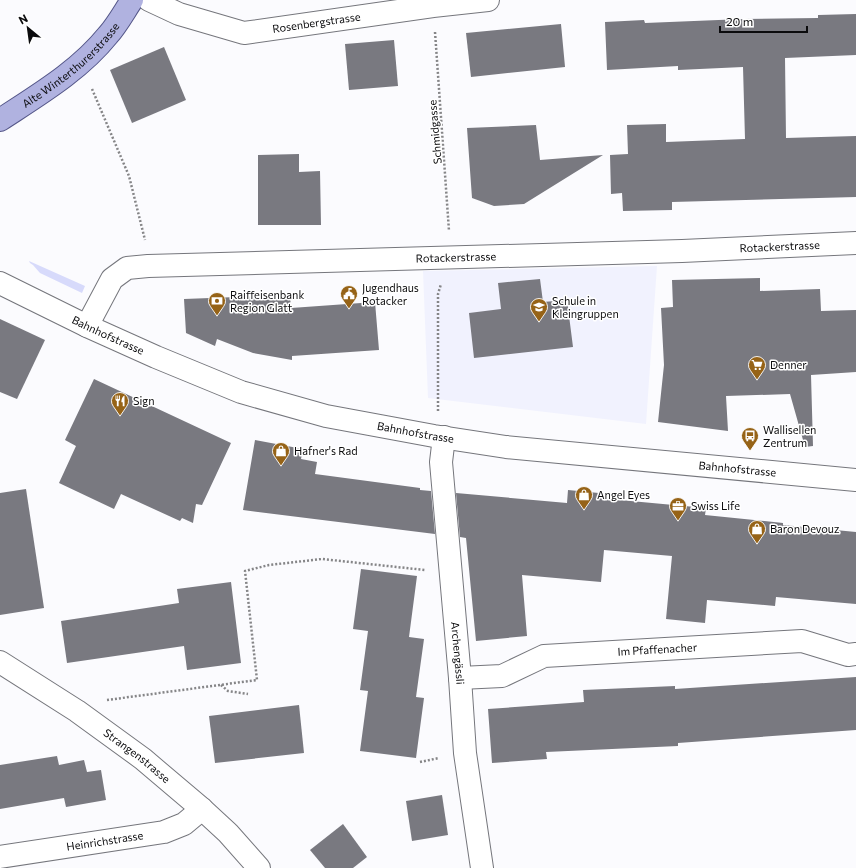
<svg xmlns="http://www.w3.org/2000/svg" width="856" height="868" font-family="Commissioner,sans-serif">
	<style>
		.built { fill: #f1f2fe }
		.green { fill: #d7dafb }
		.building { fill: #797980 }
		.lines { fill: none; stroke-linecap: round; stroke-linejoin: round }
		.minor-casing { stroke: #75767c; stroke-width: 24 }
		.major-casing { stroke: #545688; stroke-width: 24 }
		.path { stroke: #858587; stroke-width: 2.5; stroke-dasharray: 2 2; stroke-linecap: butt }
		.minor { stroke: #fff; stroke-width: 22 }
		.major { stroke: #b0b2e0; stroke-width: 22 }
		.labels { text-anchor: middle; stroke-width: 3; stroke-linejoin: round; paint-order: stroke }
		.street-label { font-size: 11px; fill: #0b0b0d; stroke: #fff }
		.poi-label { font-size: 11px; fill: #0b0b0d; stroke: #fff; text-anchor: start }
	</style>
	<rect width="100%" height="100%" fill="#fbfbfe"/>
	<!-- built -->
	<polygon class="built" points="657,266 646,424 428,398 423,271"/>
	<!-- green -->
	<polygon class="green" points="29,261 85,286 82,293 40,273 33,265 30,263"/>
	<!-- building -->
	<g class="building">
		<polygon points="856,14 856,55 785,58 786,138 856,136 856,197 672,202 672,210 623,211 622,193 611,194 610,155 628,154 627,125 666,124 666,142 745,139 743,67 678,70 678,66 607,70 605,22 644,20 645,23 743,19 818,18 818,15"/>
		<polygon points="561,24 565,67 471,77 466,33"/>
		<polygon points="394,40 398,86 349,90 345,44"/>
		<polygon points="164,47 186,100 132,123 110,70"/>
		<polygon points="536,125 540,160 603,155 524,204 494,206 472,198 467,128"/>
		<polygon points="299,154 299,172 320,171 321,225 258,225 258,155"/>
		<polygon points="760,278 760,291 820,289 821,311 856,310 856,372 811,375 813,446 805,447 790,394 726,396 728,431 658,422 664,365 661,308 673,307 672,280"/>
		<polygon points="540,279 543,302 567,300 573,347 474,358 469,313 501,309 498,283"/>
		<polygon points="290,295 291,308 375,302 379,350 292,356 292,360 253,353 217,339 215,346 186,333 184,299"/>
		<polygon points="0,319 45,340 17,399 0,392"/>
		<polygon points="94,379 231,443 202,505 196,504 193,523 182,518 180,521 121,494 114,509 59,483 76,446 65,440"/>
		<polygon points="255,440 303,449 301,459 317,462 315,474 420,488 420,490 431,491 435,534 243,510"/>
		<polygon points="26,489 44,608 0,615 0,493"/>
		<polygon points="568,490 609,494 609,499 706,508 705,515 783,523 783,525 856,532 856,604 776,597 775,606 707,600 705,623 666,619 672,556 604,550 601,582 522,575 527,636 476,641 466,538 460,537 456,493 567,503"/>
		<polygon points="361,569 417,576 409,637 424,639 416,697 424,698 416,758 360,751 368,691 360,690 368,631 353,629"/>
		<polygon points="231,582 241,663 187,670 184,646 67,663 61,621 179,603 177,589"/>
		<polygon points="856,677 856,730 678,743 678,746 546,752 547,759 492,763 488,709 584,702 583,690 675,686 675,689"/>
		<polygon points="299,705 304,753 215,763 209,716"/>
		<polygon points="57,756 59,765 84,760 87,772 101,770 106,800 66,807 64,798 0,809 0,765"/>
		<polygon points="442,795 448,835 412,841 406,801"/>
		<polygon points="343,824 367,857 353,868 325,868 310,850"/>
	</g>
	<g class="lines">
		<defs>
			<g id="minor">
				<path id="s1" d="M149,0L179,14L244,33L433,6L488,0"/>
				<path id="s2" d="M0,283L87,326L156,357L241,392L326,416L434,436L506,447L856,480"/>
				<path id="s3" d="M87,326L112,279L127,268L148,266L682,251L856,243"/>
				<path id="s4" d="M444,437L441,462L460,678L465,753L482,868"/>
				<path id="s5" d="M0,662L77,711L143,759L202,809L228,833L259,868"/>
				<path id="s6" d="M460,678L502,676L544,656L802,641L848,655L856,654"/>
				<path id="s7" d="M0,857L164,832L184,824L202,809"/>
			</g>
			<g id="major">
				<path id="s8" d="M0,120C38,95 79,71 108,35C117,25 124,12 132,0"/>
			</g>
		</defs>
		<!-- minor casing -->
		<use href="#minor" class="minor-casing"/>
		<!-- major casing -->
		<use href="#major" class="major-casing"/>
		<!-- path -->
		<g class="path">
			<polyline points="435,32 449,231"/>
			<polyline points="92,89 129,176 145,240"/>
			<polyline points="438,411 438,294 441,284"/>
			<polyline points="221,685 228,691 248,694"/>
			<polyline points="107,700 257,680 245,571 269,565 322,559 425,570"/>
			<polyline points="420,762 439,758"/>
		</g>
		<!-- minor -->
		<use href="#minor" class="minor"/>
		<!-- major -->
		<use href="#major" class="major"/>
	</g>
	<!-- icons -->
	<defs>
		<symbol id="civic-pin" viewBox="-11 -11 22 30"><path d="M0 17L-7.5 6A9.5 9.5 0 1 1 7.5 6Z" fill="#966317" stroke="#fff"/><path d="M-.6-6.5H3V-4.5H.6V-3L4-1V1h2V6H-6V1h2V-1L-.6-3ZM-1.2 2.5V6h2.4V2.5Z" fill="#fff"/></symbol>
		<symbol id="bank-pin" viewBox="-11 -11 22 30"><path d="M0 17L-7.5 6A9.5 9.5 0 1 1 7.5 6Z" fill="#966317" stroke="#fff"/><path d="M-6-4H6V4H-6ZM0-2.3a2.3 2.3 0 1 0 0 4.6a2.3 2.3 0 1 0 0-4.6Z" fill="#fff"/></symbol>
		<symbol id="school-pin" viewBox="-11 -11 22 30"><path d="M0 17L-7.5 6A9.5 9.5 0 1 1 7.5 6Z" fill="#966317" stroke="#fff"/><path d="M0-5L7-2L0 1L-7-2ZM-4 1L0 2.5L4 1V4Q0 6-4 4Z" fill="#fff"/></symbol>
		<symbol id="supermarket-pin" viewBox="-11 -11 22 30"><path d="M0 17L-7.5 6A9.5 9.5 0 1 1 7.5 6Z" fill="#966317" stroke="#fff"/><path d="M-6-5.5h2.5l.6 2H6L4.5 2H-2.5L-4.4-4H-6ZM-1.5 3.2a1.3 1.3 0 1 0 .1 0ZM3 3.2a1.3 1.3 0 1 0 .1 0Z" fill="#fff"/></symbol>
		<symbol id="restaurant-pin" viewBox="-11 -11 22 30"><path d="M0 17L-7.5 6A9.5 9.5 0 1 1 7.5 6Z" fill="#966317" stroke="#fff"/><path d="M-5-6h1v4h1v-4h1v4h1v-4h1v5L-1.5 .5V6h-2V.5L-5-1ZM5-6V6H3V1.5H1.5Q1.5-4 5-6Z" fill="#fff"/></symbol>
		<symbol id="bus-pin" viewBox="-11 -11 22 30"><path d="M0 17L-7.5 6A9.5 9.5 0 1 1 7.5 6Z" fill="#966317" stroke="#fff"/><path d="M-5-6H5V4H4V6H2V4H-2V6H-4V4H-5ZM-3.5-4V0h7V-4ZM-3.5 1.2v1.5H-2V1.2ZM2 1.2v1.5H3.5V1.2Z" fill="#fff"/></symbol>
		<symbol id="shop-pin" viewBox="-11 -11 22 30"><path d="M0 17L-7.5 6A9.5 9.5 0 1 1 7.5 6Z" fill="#966317" stroke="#fff"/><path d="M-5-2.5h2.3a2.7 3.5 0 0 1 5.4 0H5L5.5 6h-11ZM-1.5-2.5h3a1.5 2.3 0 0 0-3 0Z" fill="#fff"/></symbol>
		<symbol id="office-pin" viewBox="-11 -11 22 30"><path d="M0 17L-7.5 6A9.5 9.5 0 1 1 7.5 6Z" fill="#966317" stroke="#fff"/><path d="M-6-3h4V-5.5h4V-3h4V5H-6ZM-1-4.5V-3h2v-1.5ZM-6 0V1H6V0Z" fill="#fff"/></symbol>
	</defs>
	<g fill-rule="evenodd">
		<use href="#civic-pin" x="339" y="284" width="20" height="27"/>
		<use href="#bank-pin" x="207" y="291" width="20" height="27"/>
		<use href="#school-pin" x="529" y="297" width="20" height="27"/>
		<use href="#supermarket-pin" x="747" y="355" width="20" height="27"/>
		<use href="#restaurant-pin" x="110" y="391" width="20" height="27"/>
		<use href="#bus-pin" x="740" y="426" width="20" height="27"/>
		<use href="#shop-pin" x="271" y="441" width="20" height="27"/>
		<use href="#shop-pin" x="574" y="485" width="20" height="27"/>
		<use href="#office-pin" x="668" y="496" width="20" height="27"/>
		<use href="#shop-pin" x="747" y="519" width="20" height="27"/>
	</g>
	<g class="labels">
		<!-- street labels -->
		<g class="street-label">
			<text dy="4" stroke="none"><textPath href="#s1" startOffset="174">Rosenbergstrasse</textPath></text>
			<text dy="4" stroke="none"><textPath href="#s8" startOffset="90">Alte Winterthurerstrasse</textPath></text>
			<text transform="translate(435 132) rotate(-95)" y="4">Schmidgasse</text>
			<text dy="4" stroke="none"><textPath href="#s3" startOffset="725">Rotackerstrasse</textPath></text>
			<text dy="4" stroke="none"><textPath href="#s3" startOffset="401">Rotackerstrasse</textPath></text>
			<text dy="4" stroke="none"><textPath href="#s2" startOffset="120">Bahnhofstrasse</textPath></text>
			<text dy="4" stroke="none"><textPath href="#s2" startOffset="444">Bahnhofstrasse</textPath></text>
			<text dy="4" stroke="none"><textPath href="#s2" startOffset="768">Bahnhofstrasse</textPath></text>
			<text dy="4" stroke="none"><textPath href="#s6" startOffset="202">Im Pfaffenacher</textPath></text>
			<text dy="4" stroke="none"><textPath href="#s4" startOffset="217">Archengässli</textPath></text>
			<text dy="4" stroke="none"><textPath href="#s5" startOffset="166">Strangenstrasse</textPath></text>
			<text dy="4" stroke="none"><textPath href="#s7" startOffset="106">Heinrichstrasse</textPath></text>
		</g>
		<!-- poi labels -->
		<g class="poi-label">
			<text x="362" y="292">Jugendhaus<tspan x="362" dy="13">Rotacker</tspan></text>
			<text x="230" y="299">Raiffeisenbank<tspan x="230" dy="13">Region Glatt</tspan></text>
			<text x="552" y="305">Schule in<tspan x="552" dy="13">Kleingruppen</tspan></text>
			<text x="770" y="369">Denner</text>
			<text x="133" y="405">Sign</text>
			<text x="763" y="434">Wallisellen<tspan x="763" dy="13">Zentrum</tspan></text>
			<text x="294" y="455">Hafner's Rad</text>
			<text x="597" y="499">Angel Eyes</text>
			<text x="691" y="510">Swiss Life</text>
			<text x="770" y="533">Baron Devouz</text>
		</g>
	</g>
	<!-- north arrow -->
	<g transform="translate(28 28) rotate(331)" stroke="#ffffff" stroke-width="3" paint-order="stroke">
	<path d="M0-3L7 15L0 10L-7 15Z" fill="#0b0b0d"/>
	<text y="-6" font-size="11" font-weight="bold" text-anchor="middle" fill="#0b0b0d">N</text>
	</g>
	<!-- scale -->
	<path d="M720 26v6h87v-6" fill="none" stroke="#0b0b0d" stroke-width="2"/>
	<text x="726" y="26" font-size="12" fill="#0b0b0d" stroke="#ffffff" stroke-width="3" paint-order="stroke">20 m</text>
</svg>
